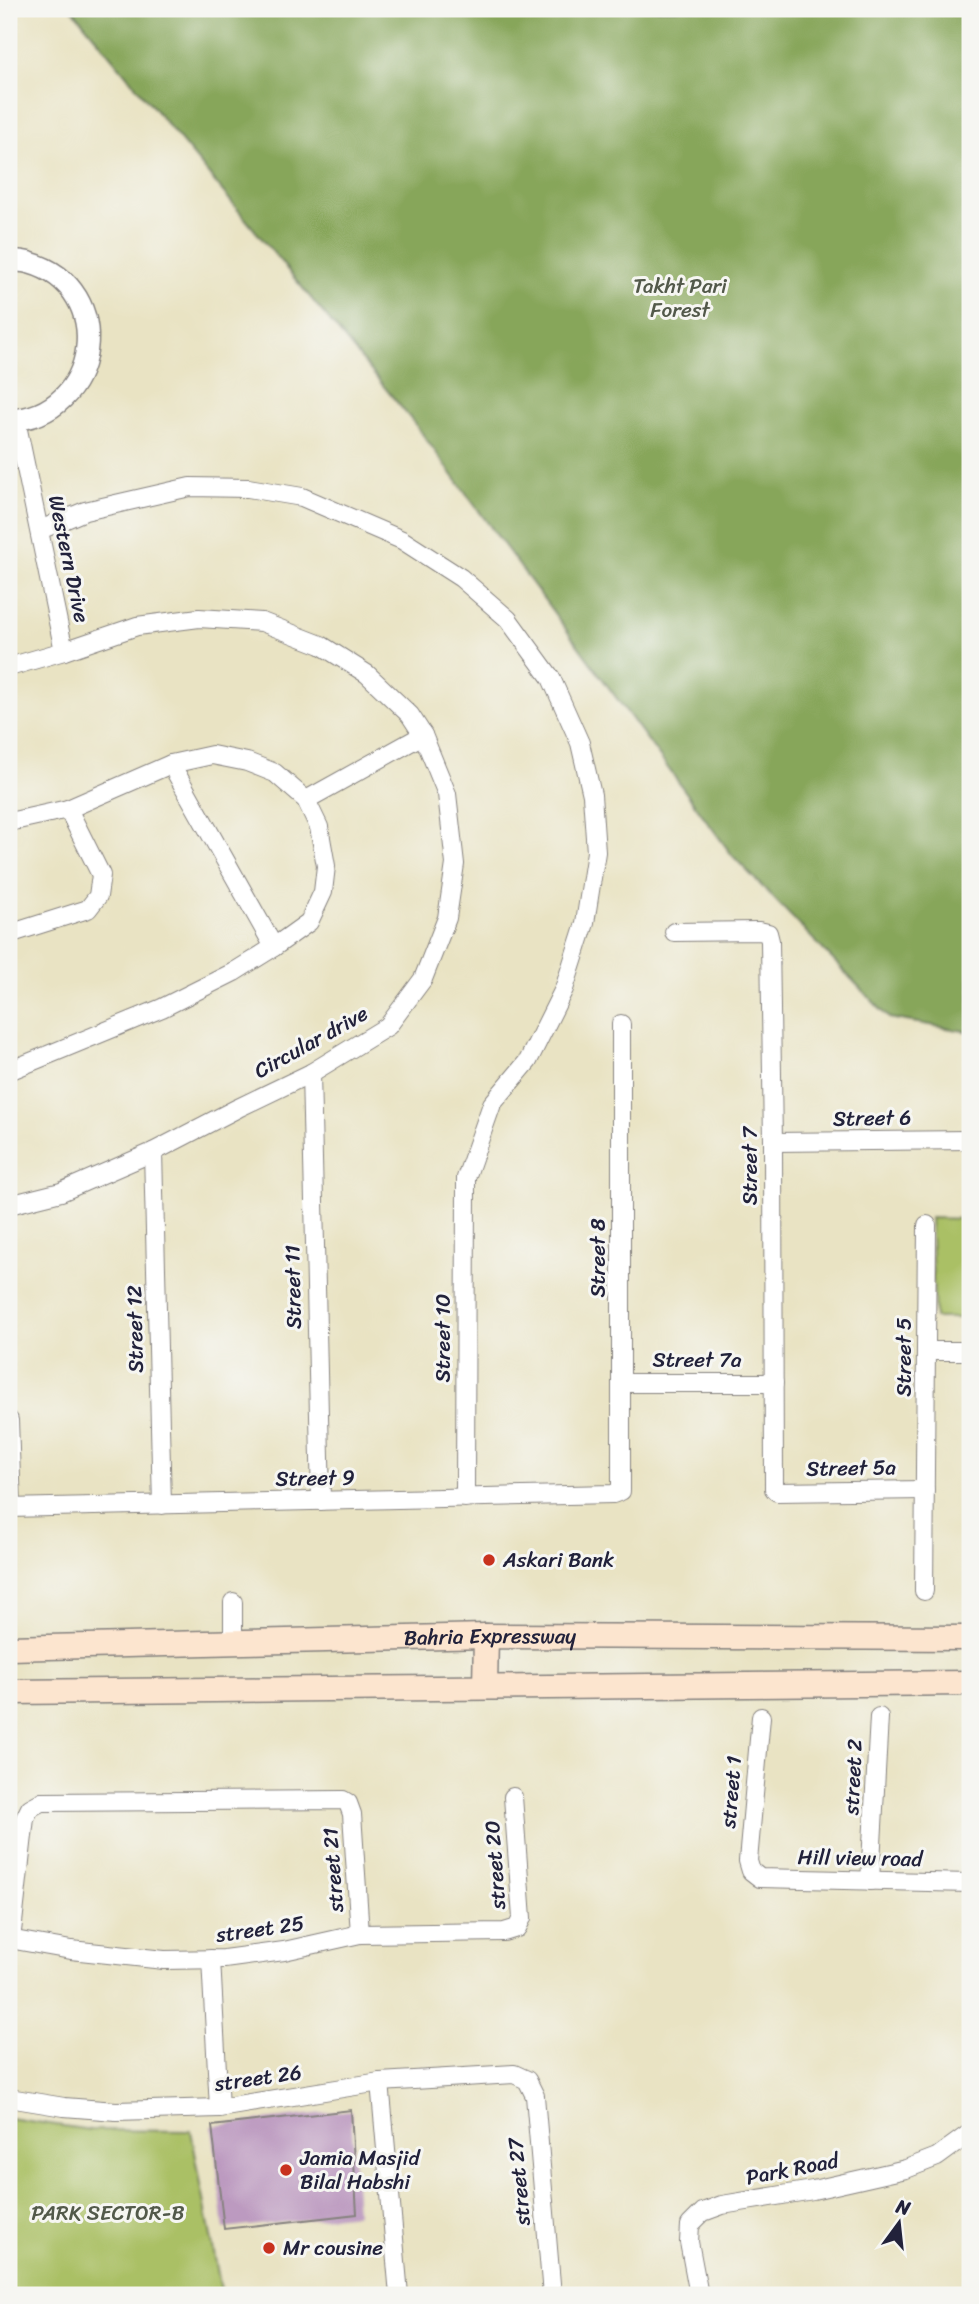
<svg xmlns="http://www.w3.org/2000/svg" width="979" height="2304" font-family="Sriracha,sans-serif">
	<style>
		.green { fill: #aac065; stroke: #667150; stroke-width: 2 }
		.forest { fill: #87a65a; stroke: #54644a; stroke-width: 2 }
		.building { fill: #bc9ac0 }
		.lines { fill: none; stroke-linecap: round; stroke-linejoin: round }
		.minor-casing { stroke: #86827f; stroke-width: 20 }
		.tertiary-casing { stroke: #86827f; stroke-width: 24 }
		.secondary-casing { stroke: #86827f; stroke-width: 27 }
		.minor { stroke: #fff; stroke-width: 18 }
		.tertiary { stroke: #fff; stroke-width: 21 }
		.secondary { stroke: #fce5cf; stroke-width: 24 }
		.poi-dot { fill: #c8321e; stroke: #f6f6f2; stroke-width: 2.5 }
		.labels { text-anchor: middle; stroke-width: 6; stroke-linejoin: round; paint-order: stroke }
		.park-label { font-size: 21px; fill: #52594a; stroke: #f6f6f2 }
		.street-label { font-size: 21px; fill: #22223b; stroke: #f6f6f2 }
		.poi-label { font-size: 21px; fill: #22223b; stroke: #f6f6f2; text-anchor: start }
	</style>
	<rect width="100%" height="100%" fill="#f6f6f2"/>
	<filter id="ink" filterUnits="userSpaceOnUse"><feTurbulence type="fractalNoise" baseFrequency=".0143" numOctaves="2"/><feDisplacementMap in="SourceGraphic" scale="14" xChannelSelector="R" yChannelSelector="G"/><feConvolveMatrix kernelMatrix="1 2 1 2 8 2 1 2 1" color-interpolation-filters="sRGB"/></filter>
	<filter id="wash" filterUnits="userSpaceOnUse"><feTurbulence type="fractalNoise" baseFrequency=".00686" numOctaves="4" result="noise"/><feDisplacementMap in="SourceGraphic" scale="28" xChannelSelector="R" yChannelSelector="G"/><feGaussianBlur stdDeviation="1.57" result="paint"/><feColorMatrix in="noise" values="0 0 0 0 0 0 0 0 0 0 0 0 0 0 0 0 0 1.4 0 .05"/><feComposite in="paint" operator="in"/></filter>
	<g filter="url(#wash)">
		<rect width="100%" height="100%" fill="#e9e3c3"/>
		<!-- green -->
		<g class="green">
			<polygon points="930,1218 970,1219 970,1318 935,1318"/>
			<polygon points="9,2118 90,2130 191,2131 222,2295 9,2295"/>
		</g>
		<!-- forest -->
		<polygon class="forest" points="72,9 970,9 970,1032 889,1018 732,855 415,424"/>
		<g id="blocks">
			<!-- building -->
			<polygon class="building" points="351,2110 357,2214 224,2229 212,2126"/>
		</g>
	</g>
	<g filter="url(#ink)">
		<use href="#blocks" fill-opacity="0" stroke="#86827f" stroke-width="2"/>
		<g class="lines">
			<defs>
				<g id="minor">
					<polyline points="40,530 85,511 190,487 248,488 302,497 402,540 461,578 508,619 551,678 580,743 592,795 596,852 585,923 564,989 528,1061 492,1104 466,1178 465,1498"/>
					<polyline points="9,667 64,651 16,420"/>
					<polyline points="171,764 274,947"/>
					<polyline points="306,800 423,735"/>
					<polyline points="9,822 68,809 171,764 212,755 247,762 275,773 306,800 319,827 326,866 323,892 309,922 274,947 234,972 162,1008 9,1071"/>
					<polyline points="674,932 759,931 768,933 770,941 773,1142 774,1489 777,1492 925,1490"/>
					<polyline points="9,934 88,909 98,896 101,875 68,809"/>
					<polyline points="311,1073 321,1501"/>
					<polyline points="773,1142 970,1140"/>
					<polyline points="153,1152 162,1505"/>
					<polyline points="9,1205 61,1192 153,1152 238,1108 311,1073 388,1026 423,979 447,918 455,864 447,794 423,735 410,715 367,674 321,645 262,622 199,618 137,626 64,651"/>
					<polyline points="927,1351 970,1351"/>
					<polyline points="621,1383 774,1383"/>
					<polyline points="9,1420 12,1508"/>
					<polyline points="9,1508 613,1494 621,1491 621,1024"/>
					<polyline points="924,1591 927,1225"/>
					<polyline points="233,1642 233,1602"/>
					<polyline points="761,1717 748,1861 751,1871 760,1878 970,1883"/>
					<polyline points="870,1881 879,1717"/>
					<polyline points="9,1939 71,1950 164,1960 224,1959 284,1951 360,1934 504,1932 517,1928 522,1918 513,1797"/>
					<polyline points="11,1940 25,1818 30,1808 41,1802 343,1800 348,1803 352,1814 360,1934"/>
					<polyline points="211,1959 219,2108"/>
					<polyline points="380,2082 399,2295"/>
					<polyline points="9,2098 64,2107 116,2111 219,2108 380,2082 514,2074 527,2080 535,2096 552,2295"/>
					<polyline points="699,2295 689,2242 690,2225 703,2212 722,2205 813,2190 906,2169 937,2157 970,2133"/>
				</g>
				<path id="tertiary" d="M9,260C16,261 24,261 30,263C118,288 100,417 9,420"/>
				<g id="secondary">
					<path id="s1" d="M9,1648L486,1636L970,1638"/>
					<polyline points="485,1687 486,1636"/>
					<polyline points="9,1692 970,1683"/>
				</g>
			</defs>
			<!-- minor casing -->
			<use href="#minor" class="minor-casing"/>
			<!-- tertiary casing -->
			<use href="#tertiary" class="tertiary-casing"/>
			<!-- secondary casing -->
			<use href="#secondary" class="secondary-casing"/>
			<!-- minor -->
			<use href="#minor" class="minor"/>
			<!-- tertiary -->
			<use href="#tertiary" class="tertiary"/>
			<!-- secondary -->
			<use href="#secondary" class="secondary"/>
		</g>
	</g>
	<!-- markers -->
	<g class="poi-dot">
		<circle cx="489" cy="1560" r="7"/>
		<circle cx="286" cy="2170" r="7"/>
		<circle cx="269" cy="2248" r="7"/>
	</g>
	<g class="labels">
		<!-- park labels -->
		<g class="park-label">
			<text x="680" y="293">Takht Pari<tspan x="680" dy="24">Forest</tspan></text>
			<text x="108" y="2220">PARK SECTOR-B</text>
		</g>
		<!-- street labels -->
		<g class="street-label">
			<text transform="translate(69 559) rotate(78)" y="7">Western Drive</text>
			<text transform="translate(311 1042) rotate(-29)" y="7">Circular drive</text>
			<text transform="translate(872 1118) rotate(-1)" y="7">Street 6</text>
			<text transform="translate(750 1166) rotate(-90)" y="7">Street 7</text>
			<text transform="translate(598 1258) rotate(-90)" y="7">Street 8</text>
			<text transform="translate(293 1287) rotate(-91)" y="7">Street 11</text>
			<text transform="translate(135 1329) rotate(-91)" y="7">Street 12</text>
			<text transform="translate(443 1338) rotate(-90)" y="7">Street 10</text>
			<text transform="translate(904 1357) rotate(-90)" y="7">Street 5</text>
			<text x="697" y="1367">Street 7a</text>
			<text transform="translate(851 1468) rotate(-1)" y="7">Street 5a</text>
			<text transform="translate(315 1478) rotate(-1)" y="7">Street 9</text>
			<text dy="7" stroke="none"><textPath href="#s1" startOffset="481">Bahria Expressway</textPath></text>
			<text transform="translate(853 1777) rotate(-87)" y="7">street 2</text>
			<text transform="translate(731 1792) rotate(-85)" y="7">street 1</text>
			<text transform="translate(860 1858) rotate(1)" y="7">Hill view road</text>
			<text transform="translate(495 1865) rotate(-94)" y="7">street 20</text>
			<text transform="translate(333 1870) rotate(-94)" y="7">street 21</text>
			<text transform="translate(260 1929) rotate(-8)" y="7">street 25</text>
			<text transform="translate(258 2078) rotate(-8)" y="7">street 26</text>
			<text transform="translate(792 2169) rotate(-11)" y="7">Park Road</text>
			<text transform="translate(519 2182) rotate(-95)" y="7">street 27</text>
		</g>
		<!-- poi labels -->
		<g class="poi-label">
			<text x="503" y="1567">Askari Bank</text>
			<text x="300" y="2165">Jamia Masjid<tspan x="300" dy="24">Bilal Habshi</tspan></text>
			<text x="283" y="2255">Mr cousine</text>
		</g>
	</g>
	<!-- margin -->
	<rect width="979" height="2304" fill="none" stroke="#f6f6f2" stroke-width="35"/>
	<!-- north arrow -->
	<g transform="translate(899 2223) rotate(15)" stroke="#f6f6f2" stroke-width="5" paint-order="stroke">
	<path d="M0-5L12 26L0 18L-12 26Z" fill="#22223b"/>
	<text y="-10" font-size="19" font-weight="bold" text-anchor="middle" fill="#22223b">N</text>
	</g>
</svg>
